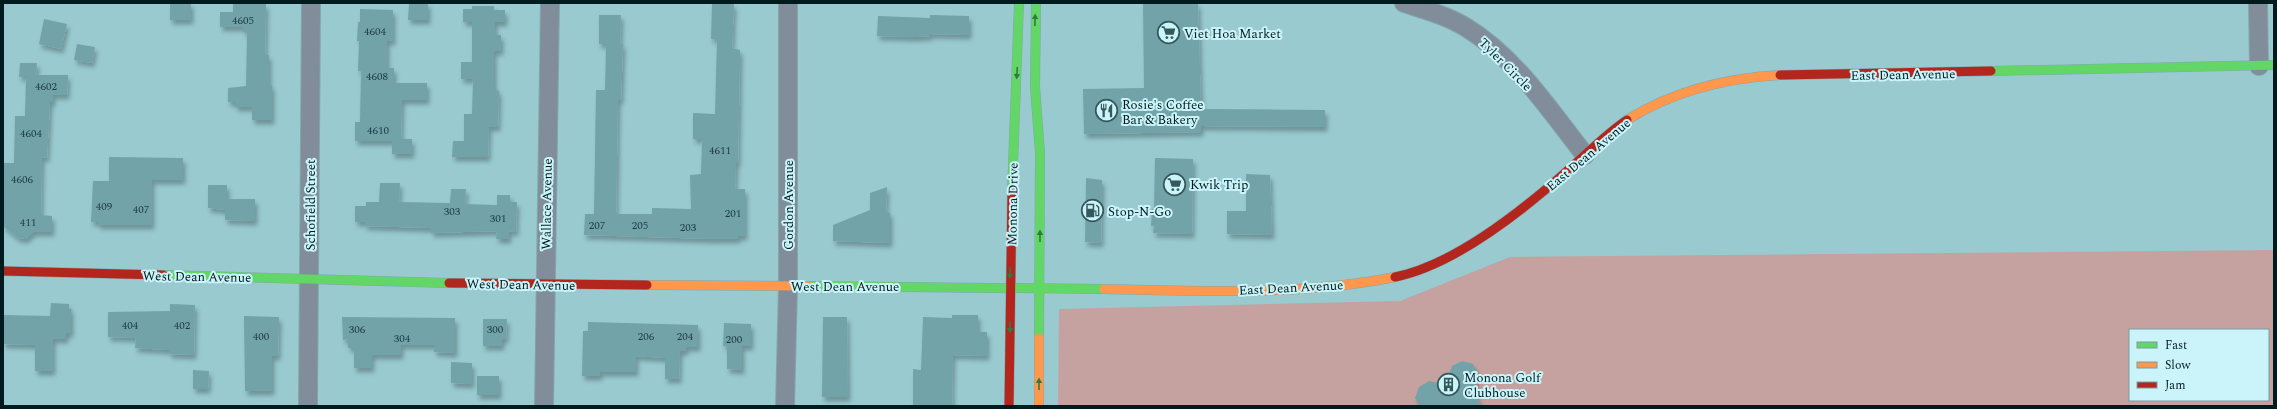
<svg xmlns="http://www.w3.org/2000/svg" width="2277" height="409" font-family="Spectral,serif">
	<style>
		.green { fill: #c5a2a0; fill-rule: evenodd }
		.building { fill: #72a3a9; filter: url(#shadow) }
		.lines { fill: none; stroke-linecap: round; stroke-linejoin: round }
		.street-casing { stroke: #82a7ab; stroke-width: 20 }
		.fast-casing { stroke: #82a7ab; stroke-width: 10 }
		.slow-casing { stroke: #82a7ab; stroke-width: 10 }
		.jam-casing { stroke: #82a7ab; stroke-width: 10 }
		.street { stroke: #818d9a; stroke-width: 18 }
		.fast { stroke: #63d668; stroke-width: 9 }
		.slow { stroke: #ff974d; stroke-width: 9 }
		.jam { stroke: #b3261e; stroke-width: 9 }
		.oneway { fill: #327843 }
		.labels { text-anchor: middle; stroke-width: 4; stroke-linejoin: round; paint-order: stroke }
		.number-label { font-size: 11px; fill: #1c3c41 }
		.poi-label { font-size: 13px; fill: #001a1e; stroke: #caf4f9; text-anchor: start }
		.street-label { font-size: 13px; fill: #001a1e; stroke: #caf4f9 }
	</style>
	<defs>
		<filter id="shadow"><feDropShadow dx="2.5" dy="4.5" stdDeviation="2" flood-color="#0004"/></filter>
	</defs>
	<rect width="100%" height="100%" fill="#98cad0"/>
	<!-- green -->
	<path class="green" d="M2274,250V406H1058L1059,309L1400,301L1510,257ZM2130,330H2268V400H2130Z"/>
	<!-- building -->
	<g class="building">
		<rect x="170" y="3" width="21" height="17"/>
		<polygon points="409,3 428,3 428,20 408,20"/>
		<polygon points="712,3 734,4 732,48 740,50 738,163 736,163 735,189 745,189 745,236 738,236 738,239 712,239 584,235 585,214 594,214 596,90 605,90 606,44 599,44 599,15 621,15 620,44 623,44 621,100 618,100 616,214 652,214 652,208 691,209 690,175 701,174 702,139 693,139 693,113 715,114 717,39 711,39"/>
		<polygon points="1143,3 1198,3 1201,109 1325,110 1325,127 1201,126 1201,132 1084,134 1083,89 1144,88"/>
		<polygon points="233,4 266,4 265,55 269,55 269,85 272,85 272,120 252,120 252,107 235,107 235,102 228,102 228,88 246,86 247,32 243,32 243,27 220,27 220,12 233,12"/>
		<polygon points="472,6 494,6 494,10 505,10 505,22 495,22 495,35 501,35 501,51 494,51 494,86 496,86 496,90 499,91 498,127 489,127 488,157 452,157 453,141 464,141 464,114 472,114 473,79 461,79 461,62 472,62 472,22 463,22 463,9 472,9"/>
		<polygon points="360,9 393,10 393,41 387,41 387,68 394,68 394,83 427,83 427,100 402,100 401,139 412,139 412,154 392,154 392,141 355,141 355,122 360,122 361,71 358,71 359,41 357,41 358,22 360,22"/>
		<polygon points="930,15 969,16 969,35 930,34 930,36 915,37 877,36 878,16 930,18"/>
		<polygon points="44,19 67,24 61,49 39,44"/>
		<polygon points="77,44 95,47 92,63 74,60"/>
		<polygon points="20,63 37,63 36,75 68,75 67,95 53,95 53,102 50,102 47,158 42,157 41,215 52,216 52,232 33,232 26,239 18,238 3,226 3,163 14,163 15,116 25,116 26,77 19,77"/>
		<polygon points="109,157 183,158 183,180 152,180 152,225 98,225 98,222 91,222 93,181 109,181"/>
		<polygon points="1155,158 1193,159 1192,234 1153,233 1154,226 1151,226 1152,209 1154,209"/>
		<polygon points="1246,174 1270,175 1272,235 1227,234 1227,211 1246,211"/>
		<polygon points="1086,178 1102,180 1101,243 1085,242"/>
		<polygon points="380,183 400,183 399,202 450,203 451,189 466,189 465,204 497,205 497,195 510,195 510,202 517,202 516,232 509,231 509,239 496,239 497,231 431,233 431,228 365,226 365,222 355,222 355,206 366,206 366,202 379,202"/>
		<polygon points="208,185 227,185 227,199 255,199 255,221 225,220 225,210 208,208"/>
		<polygon points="887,187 886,211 890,213 890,243 833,241 833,225 870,210 870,193"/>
		<polygon points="51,303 69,304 69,309 71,309 71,333 66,333 66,339 53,339 53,371 35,371 35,345 3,344 3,315 50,316"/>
		<polygon points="170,304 195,305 194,355 169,354 169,350 135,348 136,338 108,337 108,312 170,311"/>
		<polygon points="952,315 978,315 978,332 987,332 987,356 953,355 952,406 913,406 913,369 921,370 923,317 952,318"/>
		<polygon points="244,316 279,317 278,356 272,356 272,391 245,391"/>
		<polygon points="342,317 455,318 455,353 434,352 434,345 401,345 401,355 372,355 372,368 354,368 354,348 348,348 348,339 343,340"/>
		<polygon points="823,317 847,317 848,397 822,397"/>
		<polygon points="483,319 507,319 506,339 502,339 502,346 483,346"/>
		<polygon points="588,322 698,325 698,347 686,347 686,351 680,351 679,379 665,379 665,358 636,356 636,372 600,372 600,376 582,376 583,331 588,331"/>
		<polygon points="724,323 751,324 751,346 742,346 742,370 727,369 727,346 723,346"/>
		<polygon points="1462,361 1473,364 1478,374 1474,388 1480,406 1420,406 1415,398 1419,387 1429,381 1438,383 1448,378 1452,366"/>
		<polygon points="451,362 472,363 472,384 451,383"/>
		<polygon points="193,370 209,371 208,389 193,389"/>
		<rect x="477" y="376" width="22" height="19"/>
	</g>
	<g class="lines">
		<defs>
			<g id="street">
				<path d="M1404,3C1426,10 1448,16 1467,28C1516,58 1550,111 1585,155"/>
				<polyline points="2258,3 2259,66"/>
				<polyline points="308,406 311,3"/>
				<polyline points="544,406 550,3"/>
				<polyline points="785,406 788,286 788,3"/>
			</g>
			<g id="fast">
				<polyline points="1036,3 1035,87 1040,153 1039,338"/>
				<polyline points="1991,71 2274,65"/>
				<polyline points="1012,192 1019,3"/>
				<polyline points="163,275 449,283"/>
				<polyline points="808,286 1104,289"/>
			</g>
			<g id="slow">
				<path d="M1627,120C1673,91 1726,78 1780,75"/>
				<polyline points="647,285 808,286"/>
				<path d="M1104,289C1200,291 1300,296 1395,277"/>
				<polyline points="1039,406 1039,338"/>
			</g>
			<g id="jam">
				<polyline points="1780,75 1991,71"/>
				<polyline points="3,271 163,275"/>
				<path d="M1395,277C1455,265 1522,211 1567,171C1587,154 1606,134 1627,120"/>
				<polyline points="449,283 647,285"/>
				<polyline points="1009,406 1012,192"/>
			</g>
		</defs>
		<!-- street casing -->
		<use href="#street" class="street-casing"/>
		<!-- fast casing -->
		<use href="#fast" class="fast-casing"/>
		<!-- slow casing -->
		<use href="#slow" class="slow-casing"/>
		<!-- jam casing -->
		<use href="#jam" class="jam-casing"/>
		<!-- street -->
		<use href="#street" class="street"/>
		<!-- fast -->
		<use href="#fast" class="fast"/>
		<!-- slow -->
		<use href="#slow" class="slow"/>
		<!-- jam -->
		<use href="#jam" class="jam"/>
	</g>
	<!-- one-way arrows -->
	<defs><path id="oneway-solid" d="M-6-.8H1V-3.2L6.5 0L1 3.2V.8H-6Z"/></defs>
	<g class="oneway">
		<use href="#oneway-solid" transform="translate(1035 20) rotate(-89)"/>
		<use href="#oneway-solid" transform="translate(1017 73) rotate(93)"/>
		<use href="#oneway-solid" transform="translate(1040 236) rotate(-90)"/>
		<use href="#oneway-solid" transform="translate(1010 273) rotate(91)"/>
		<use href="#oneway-solid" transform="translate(1010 327) rotate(90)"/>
		<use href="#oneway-solid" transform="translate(1039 384) rotate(-90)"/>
	</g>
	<!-- icons -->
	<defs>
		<symbol id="supermarket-ring" viewBox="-11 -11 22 22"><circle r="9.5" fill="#caf4f9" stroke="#35585c" stroke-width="1.5"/><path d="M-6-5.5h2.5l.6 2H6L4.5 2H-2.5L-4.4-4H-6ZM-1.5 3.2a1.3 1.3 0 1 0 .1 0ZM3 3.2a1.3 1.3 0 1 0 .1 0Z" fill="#35585c"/></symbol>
		<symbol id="restaurant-ring" viewBox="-11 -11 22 22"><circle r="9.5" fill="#caf4f9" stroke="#35585c" stroke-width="1.5"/><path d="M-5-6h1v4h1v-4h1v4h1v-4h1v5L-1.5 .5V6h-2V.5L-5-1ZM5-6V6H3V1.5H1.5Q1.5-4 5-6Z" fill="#35585c"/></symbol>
		<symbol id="fuel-ring" viewBox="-11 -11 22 22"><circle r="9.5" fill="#caf4f9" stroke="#35585c" stroke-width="1.5"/><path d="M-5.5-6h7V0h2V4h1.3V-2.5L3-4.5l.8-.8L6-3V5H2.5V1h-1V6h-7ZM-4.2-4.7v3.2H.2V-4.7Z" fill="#35585c"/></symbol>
		<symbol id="building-ring" viewBox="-11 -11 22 22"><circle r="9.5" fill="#caf4f9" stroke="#35585c" stroke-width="1.5"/><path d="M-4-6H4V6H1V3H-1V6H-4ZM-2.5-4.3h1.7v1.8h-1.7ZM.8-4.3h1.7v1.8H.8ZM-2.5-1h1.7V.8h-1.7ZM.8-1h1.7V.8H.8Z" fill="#35585c"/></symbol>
	</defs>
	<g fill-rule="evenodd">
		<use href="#supermarket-ring" x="1156" y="20" width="25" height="25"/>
		<use href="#restaurant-ring" x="1094" y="98" width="25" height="25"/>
		<use href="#supermarket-ring" x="1162" y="172" width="25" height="25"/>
		<use href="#fuel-ring" x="1080" y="198" width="25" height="25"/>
		<use href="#building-ring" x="1436" y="372" width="25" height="25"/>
	</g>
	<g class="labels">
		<!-- number labels -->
		<g class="number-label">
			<text x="243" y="24">4605</text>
			<text x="375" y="35">4604</text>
			<text x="377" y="80">4608</text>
			<text x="46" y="90">4602</text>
			<text x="378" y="134">4610</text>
			<text x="31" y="137">4604</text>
			<text x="720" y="154">4611</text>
			<text x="22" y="183">4606</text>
			<text x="104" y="210">409</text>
			<text x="141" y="213">407</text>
			<text x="452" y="215">303</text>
			<text x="733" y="217">201</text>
			<text x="498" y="222">301</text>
			<text x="28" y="226">411</text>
			<text x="597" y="229">207</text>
			<text x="640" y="229">205</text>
			<text x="688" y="231">203</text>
			<text x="130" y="329">404</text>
			<text x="182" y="329">402</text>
			<text x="357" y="333">306</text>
			<text x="495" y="333">300</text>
			<text x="261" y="340">400</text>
			<text x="646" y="340">206</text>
			<text x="685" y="340">204</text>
			<text x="402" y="342">304</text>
			<text x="734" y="343">200</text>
		</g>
		<!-- poi labels -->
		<g class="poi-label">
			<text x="1184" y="38">Viet Hoa Market</text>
			<text x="1122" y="109">Rosie's Coffee<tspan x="1122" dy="15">Bar &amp; Bakery</tspan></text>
			<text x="1190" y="189">Kwik Trip</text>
			<text x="1108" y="216">Stop-N-Go</text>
			<text x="1464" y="382">Monona Golf<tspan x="1464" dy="15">Clubhouse</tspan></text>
		</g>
		<!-- street labels -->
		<g class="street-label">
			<text transform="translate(1506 64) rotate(45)" y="5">Tyler Circle</text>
			<text transform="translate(1903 74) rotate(-1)" y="5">East Dean Avenue</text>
			<text transform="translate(1588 154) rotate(-40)" y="5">East Dean Avenue</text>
			<text transform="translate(546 204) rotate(-89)" y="5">Wallace Avenue</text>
			<text transform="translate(1012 204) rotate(-89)" y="5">Monona Drive</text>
			<text transform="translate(310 205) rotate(-90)" y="5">Schofield Street</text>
			<text transform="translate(788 205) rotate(-90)" y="5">Gordon Avenue</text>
			<text transform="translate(197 276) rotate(1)" y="5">West Dean Avenue</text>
			<text transform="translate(521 284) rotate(1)" y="5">West Dean Avenue</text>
			<text x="845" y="291">West Dean Avenue</text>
			<text transform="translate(1291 287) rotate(-3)" y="5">East Dean Avenue</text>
		</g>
	</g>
	<!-- border -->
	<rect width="2277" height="409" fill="none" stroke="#001a1e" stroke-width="8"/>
	<!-- legend -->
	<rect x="2129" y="329" width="140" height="72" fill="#caf4f9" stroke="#799da1"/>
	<rect x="2137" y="342" width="20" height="6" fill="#63d668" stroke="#799da1"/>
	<text x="2165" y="349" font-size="12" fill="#001a1e">Fast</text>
	<rect x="2137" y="362" width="20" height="6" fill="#ff974d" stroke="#799da1"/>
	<text x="2165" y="369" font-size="12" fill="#001a1e">Slow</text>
	<rect x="2137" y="382" width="20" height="6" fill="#b3261e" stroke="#799da1"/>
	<text x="2165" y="389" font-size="12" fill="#001a1e">Jam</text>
</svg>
